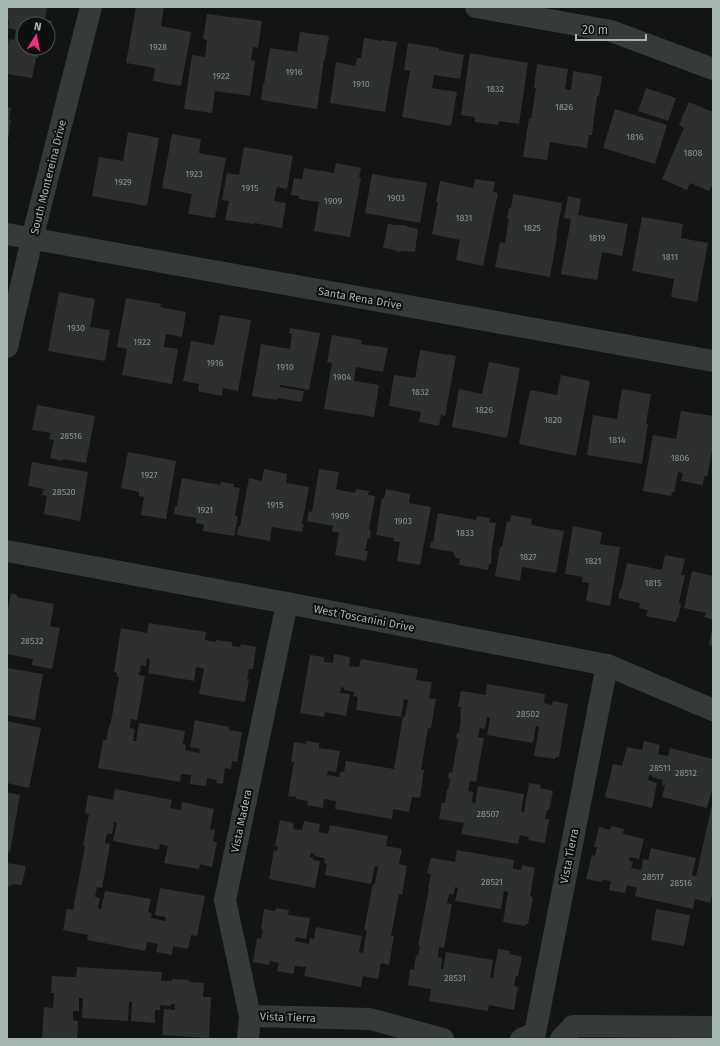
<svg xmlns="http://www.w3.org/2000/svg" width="720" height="1046" font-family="'Fira Sans',sans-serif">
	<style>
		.building { fill: #2e3030 }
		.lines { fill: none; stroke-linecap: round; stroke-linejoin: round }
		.minor { stroke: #363b3a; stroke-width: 22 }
		.labels { text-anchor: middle; stroke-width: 4; stroke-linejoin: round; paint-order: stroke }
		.number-label { font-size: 9px; fill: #86948e }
		.street-label { font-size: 11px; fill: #a4b5ae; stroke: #0e0f0f }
	</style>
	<rect width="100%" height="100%" fill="#131414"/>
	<!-- building -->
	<g class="building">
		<polygon points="7,7 47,7 45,19 52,21 49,37 48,37 48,24 24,24 24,48 40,48 38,58 36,58 32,78 7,74 7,60 8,54 7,53 7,49 9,39 14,40 16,30 8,28 9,20 7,19"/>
		<polygon points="136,7 164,7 161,26 191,32 181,86 153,81 155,68 126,63"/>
		<polygon points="207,14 262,21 258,48 253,47 251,60 255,61 250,96 215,91 212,113 184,109 192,55 205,57 207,40 203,39"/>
		<polygon points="300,32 329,36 325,59 324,59 317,109 261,100 263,84 264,84 270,48 297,52"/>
		<polygon points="364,38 382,41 382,40 397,42 385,112 330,103 336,62 355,66 357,58 361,58"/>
		<polygon points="408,43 439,48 439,50 464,55 460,79 434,75 432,88 457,92 451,126 402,117 410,71 404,70"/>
		<polygon points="470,53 528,63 519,124 499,121 498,125 475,122 475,117 461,115"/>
		<polygon points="537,64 568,69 565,89 571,90 573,71 602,76 599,96 597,96 592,135 589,135 587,148 550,142 547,160 523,157 529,118 531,119 536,88 534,88"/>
		<polygon points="646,88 676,98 668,121 638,111"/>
		<polygon points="689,102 713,112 713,183 709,191 690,183 687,190 662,179 684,128 679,125"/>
		<polygon points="7,107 11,108 9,119 11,120 8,140 7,140"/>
		<polygon points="615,109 667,125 655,164 603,148"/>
		<polygon points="128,132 159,138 147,206 92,196 99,157 123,161"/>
		<polygon points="172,134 201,139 199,153 226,158 215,218 188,214 192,194 162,188"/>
		<polygon points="244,147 293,156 287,189 277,187 274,201 286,203 282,228 254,223 254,224 225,220 229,201 222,200 227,173 239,175"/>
		<polygon points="336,163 361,168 359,177 361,178 350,237 314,231 319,202 299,199 299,196 291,195 294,178 302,179 304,168 334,173"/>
		<polygon points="372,174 427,183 420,223 365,213"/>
		<polygon points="475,179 495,182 493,192 498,193 483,266 456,260 460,240 432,234 438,202 436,202 440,181 473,188"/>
		<polygon points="513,194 562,203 556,237 557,237 550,277 495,267 500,242 505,243 509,219 507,219 509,208 511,208"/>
		<polygon points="568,196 581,199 578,215 628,224 622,256 602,252 597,280 561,274 571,219 564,218"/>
		<polygon points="642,217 683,224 681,238 708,243 697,302 671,297 674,279 632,271"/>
		<polygon points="388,224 397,225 404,225 409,227 418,229 415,252 405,251 398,252 392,249 383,248"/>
		<polygon points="59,292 95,299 90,327 110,330 105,361 48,351"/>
		<polygon points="126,298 161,304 160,307 186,312 182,337 166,334 164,347 178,349 172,384 122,375 127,349 117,347"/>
		<polygon points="220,315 251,320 238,391 223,388 222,396 198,391 199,384 183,381 191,341 214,345"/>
		<polygon points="290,328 320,333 309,390 280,385 280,387 304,391 302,402 278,398 277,400 252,396 261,344 290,349 292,334 289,333"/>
		<polygon points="332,335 362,340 361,344 388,348 383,372 356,367 354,381 379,385 374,417 324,409 332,363 327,362"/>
		<polygon points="420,350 456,356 445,416 441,415 439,426 419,422 421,412 389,406 394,375 415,378"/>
		<polygon points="489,362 520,368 507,438 452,427 459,389 482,394"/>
		<polygon points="561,375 590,381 576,456 519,444 530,390 557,395"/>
		<polygon points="622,389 651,394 646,424 648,424 642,464 587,455 593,415 617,419"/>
		<polygon points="37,405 95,416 86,463 63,459 63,461 50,458 54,440 49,439 51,433 32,430"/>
		<polygon points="681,411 713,416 713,445 707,477 704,476 703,485 681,481 683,473 678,472 674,492 672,492 671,496 643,491 653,435 676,439"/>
		<polygon points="128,452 176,461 166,519 141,515 144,497 139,496 139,492 121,488"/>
		<polygon points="32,462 88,472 80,521 44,514 47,496 42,495 44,489 28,486"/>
		<polygon points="264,469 287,474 286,483 309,487 302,524 304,524 302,532 272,527 270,541 237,535 238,527 240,527 249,478 262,481"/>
		<polygon points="319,469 339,472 336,489 355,493 356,489 369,491 368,495 375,496 369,530 371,530 370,538 368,538 365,551 368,551 366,561 335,555 339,533 332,531 333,526 307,521 309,511 312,512"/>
		<polygon points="182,478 220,485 221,482 234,484 233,487 240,488 235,516 238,516 234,536 203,531 204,525 196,523 196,518 174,514 175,506 177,506"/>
		<polygon points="386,489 410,494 409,503 431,507 420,565 397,561 400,542 393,541 394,538 376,535 382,498 384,499"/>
		<polygon points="438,513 476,520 477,516 490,518 489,522 496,523 491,554 492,555 491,564 489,564 488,570 459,565 460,559 456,558 453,552 430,548 431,542 433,542"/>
		<polygon points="511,515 532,519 531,525 564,531 556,573 522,567 520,581 495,576 500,547 502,547 507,521 510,522"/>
		<polygon points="573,526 602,532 600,544 620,547 610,606 586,601 589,583 582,582 583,577 565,574"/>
		<polygon points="665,555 685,559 681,575 685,575 679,603 681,604 678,618 677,617 676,622 646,616 648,610 639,608 640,603 618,598 620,590 621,590 627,563 662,570"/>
		<polygon points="692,571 713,576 713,620 704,617 706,613 684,608"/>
		<polygon points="11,593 17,595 17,597 54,604 50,626 60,628 52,669 32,665 33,659 7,654 7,614"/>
		<polygon points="149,623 206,632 205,640 215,642 216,640 232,642 232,646 240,647 241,644 256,647 253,669 249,669 247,679 249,679 245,702 199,694 204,669 196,667 194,681 148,673 150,659 147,658 146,666 141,665 139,675 145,676 137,720 131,719 130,728 135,729 133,741 136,741 139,723 185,731 183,744 186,745 185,750 199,753 200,749 190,747 195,720 229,727 229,730 242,732 237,762 232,761 231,769 225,768 223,784 216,783 217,780 207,778 206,786 190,784 191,775 181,774 180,782 98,768 103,740 106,740 109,726 110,727 119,677 117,677 117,673 114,672 121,628 147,633"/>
		<polygon points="712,629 713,629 713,646 709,645"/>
		<polygon points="334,654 350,657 349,666 359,667 361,659 418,669 416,680 432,682 429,698 436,699 431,728 428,728 421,770 424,770 420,798 412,797 409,812 393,809 392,819 335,809 336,801 324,799 323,808 307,805 308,801 296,799 296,797 288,796 294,762 291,762 294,742 306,744 306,741 319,743 319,748 340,751 336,772 328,771 327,775 340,777 340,772 344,772 346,761 394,769 403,716 405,717 408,700 404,699 401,717 356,710 358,697 353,696 354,692 344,690 344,688 341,687 340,693 350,694 346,716 325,712 324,717 300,713 310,655 324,657 324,662 333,663"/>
		<polygon points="8,668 43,674 35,720 7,715"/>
		<polygon points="487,684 545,694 544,703 552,705 553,701 568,704 559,757 556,757 555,759 534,756 539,727 536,726 533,743 487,735 490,718 487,717 485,729 480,728 478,737 484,738 476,782 470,781 468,791 473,792 472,802 475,803 478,786 524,794 521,811 524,812 529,783 541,785 540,788 553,791 549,810 547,810 545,819 549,819 545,843 528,840 529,837 520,835 518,844 461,834 464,823 439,819 442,803 445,803 447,789 448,790 450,779 448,779 449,772 452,773 458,739 456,739 457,733 459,733 461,718 460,717 461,707 458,707 461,691 486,695"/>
		<polygon points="7,721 41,728 29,788 7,783"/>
		<polygon points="644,741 660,745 658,754 668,756 670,748 713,759 713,790 712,790 707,808 662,797 665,785 662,785 663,780 652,777 652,775 649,775 648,780 657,783 652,808 605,797 613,764 622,766 627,747 642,750"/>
		<polygon points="115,789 172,800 170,808 181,810 182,802 214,809 210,829 215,830 213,841 217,842 212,867 200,864 199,869 164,863 168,846 160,844 159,850 113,841 117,823 114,822 112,834 107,833 105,843 110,844 102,888 97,887 95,897 100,898 98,908 101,909 105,891 151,899 148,912 152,913 151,918 165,921 166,917 155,915 160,888 205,896 197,936 191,935 188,949 173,946 172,955 156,952 158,944 147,942 145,951 87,940 88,935 63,930 67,909 73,910 85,846 83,846 89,814 85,813 88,795 113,800"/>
		<polygon points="7,792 20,795 10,852 7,851"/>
		<polygon points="712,805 713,892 710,903 695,899 693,909 635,896 637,888 627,885 625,893 609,890 611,881 602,880 602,882 586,879 592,855 595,856 597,847 594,847 599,827 610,830 611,826 624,829 623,834 644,839 639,859 629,857 629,860 633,862 631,868 641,870 643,859 648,860 651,848 696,858 692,875 696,876"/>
		<polygon points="280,820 294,823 293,829 302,830 304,821 320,824 319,832 328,834 330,825 388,836 386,846 402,849 399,864 407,866 402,895 399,894 391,936 394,936 389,965 381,963 378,979 363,976 361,987 304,976 306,967 295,966 293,974 277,971 279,963 270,961 269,965 253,962 257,938 261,939 263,929 261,929 264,909 275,911 276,908 289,910 288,915 310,918 306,939 296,937 295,941 309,944 310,938 314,939 316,927 362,936 359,952 363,953 367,930 364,930 373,884 375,884 378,866 375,866 371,884 325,875 327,864 324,863 325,858 314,856 315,854 311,853 310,857 313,857 313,860 320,861 315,888 269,879 274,850 277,851 278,847 275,846"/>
		<polygon points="457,850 514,860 513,869 521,870 522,865 535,868 530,896 533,897 528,924 525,924 525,926 503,922 508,892 504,891 501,909 455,901 458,888 455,887 454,894 449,894 447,903 452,904 444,948 439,947 438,957 442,958 441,969 443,969 446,952 493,960 490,978 493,978 498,949 510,951 510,954 522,957 518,976 516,976 514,986 518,987 514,1010 489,1005 488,1011 429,1001 431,989 408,985 410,969 414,970 416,955 418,956 420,945 418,945 429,889 428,889 431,874 427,873 431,858 455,862"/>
		<polygon points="7,863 26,866 22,885 12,884 11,886 7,886"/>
		<polygon points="656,909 690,915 684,946 651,940"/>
		<polygon points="77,967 162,972 161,981 172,981 172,979 189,980 189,982 204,983 203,997 211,997 209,1038 162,1035 164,1009 175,1010 175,1004 171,1004 171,1006 160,1005 160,1010 155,1010 155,1023 131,1021 132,1002 129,1002 128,1021 82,1018 83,998 79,998 79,1011 73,1011 73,1020 78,1021 77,1039 42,1039 44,1007 53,1008 54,993 51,993 52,976 76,977"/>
	</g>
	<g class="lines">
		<!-- minor -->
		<g class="minor">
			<polyline points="476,7 611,31 713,69"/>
			<polyline points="7,234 713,361"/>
			<polyline points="7,347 32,239 91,7"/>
			<polyline points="7,551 287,603 607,665 713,710"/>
			<polyline points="250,1016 370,1019 443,1039"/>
			<polyline points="248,1039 250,1016 225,900 287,603"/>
			<polyline points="521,1039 535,1033 607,665"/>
			<polyline points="561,1039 573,1026 713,1027"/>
		</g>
	</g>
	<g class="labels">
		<!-- number labels -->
		<g class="number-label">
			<text x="158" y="50">1928</text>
			<text x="294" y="75">1916</text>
			<text x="221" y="79">1922</text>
			<text x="361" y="87">1910</text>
			<text x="495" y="92">1832</text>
			<text x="564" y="110">1826</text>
			<text x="635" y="140">1816</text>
			<text x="693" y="156">1808</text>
			<text x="194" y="177">1923</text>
			<text x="123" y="185">1929</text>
			<text x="250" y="191">1915</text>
			<text x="396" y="201">1903</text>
			<text x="333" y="204">1909</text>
			<text x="464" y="221">1831</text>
			<text x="532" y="231">1825</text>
			<text x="597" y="241">1819</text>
			<text x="670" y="260">1811</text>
			<text x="76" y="331">1930</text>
			<text x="142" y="345">1922</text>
			<text x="215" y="366">1916</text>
			<text x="285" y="370">1910</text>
			<text x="342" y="380">1904</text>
			<text x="420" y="395">1832</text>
			<text x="484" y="413">1826</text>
			<text x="553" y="423">1820</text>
			<text x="71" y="439">28516</text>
			<text x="617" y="443">1814</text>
			<text x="680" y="461">1806</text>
			<text x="149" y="478">1927</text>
			<text x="64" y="495">28520</text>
			<text x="275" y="508">1915</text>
			<text x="205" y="513">1921</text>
			<text x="340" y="519">1909</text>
			<text x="403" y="524">1903</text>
			<text x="465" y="536">1833</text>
			<text x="528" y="560">1827</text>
			<text x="593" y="564">1821</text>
			<text x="653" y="586">1815</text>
			<text x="32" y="644">28532</text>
			<text x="528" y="717">28502</text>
			<text x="660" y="771">28511</text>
			<text x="686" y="776">28512</text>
			<text x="488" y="817">28507</text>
			<text x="653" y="880">28517</text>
			<text x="492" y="885">28521</text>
			<text x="681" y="886">28516</text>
			<text x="455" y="981">28531</text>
		</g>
		<!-- street labels -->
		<g class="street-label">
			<text transform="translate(48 177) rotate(-76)" y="4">South Montereina Drive</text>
			<text transform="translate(360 298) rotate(10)" y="4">Santa Rena Drive</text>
			<text transform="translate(364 618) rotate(11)" y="4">West Toscanini Drive</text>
			<text transform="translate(241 821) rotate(-78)" y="4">Vista Madera</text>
			<text transform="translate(569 856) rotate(-79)" y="4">Vista Tierra</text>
			<text transform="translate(288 1017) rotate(2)" y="4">Vista Tierra</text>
		</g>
	</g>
	<!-- border -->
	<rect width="720" height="1046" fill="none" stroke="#a4b5ae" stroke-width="16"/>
	<!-- north arrow -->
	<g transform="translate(36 36) rotate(10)"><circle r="19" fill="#0e0f0f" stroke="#4a514f"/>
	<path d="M0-3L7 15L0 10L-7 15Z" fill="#ee3183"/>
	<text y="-6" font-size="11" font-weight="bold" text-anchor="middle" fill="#a4b5ae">N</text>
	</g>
	<!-- scale -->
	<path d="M576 34v6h70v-6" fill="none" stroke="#a4b5ae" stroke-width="2"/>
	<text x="582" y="34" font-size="12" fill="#a4b5ae" stroke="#0e0f0f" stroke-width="3" paint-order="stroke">20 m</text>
</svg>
